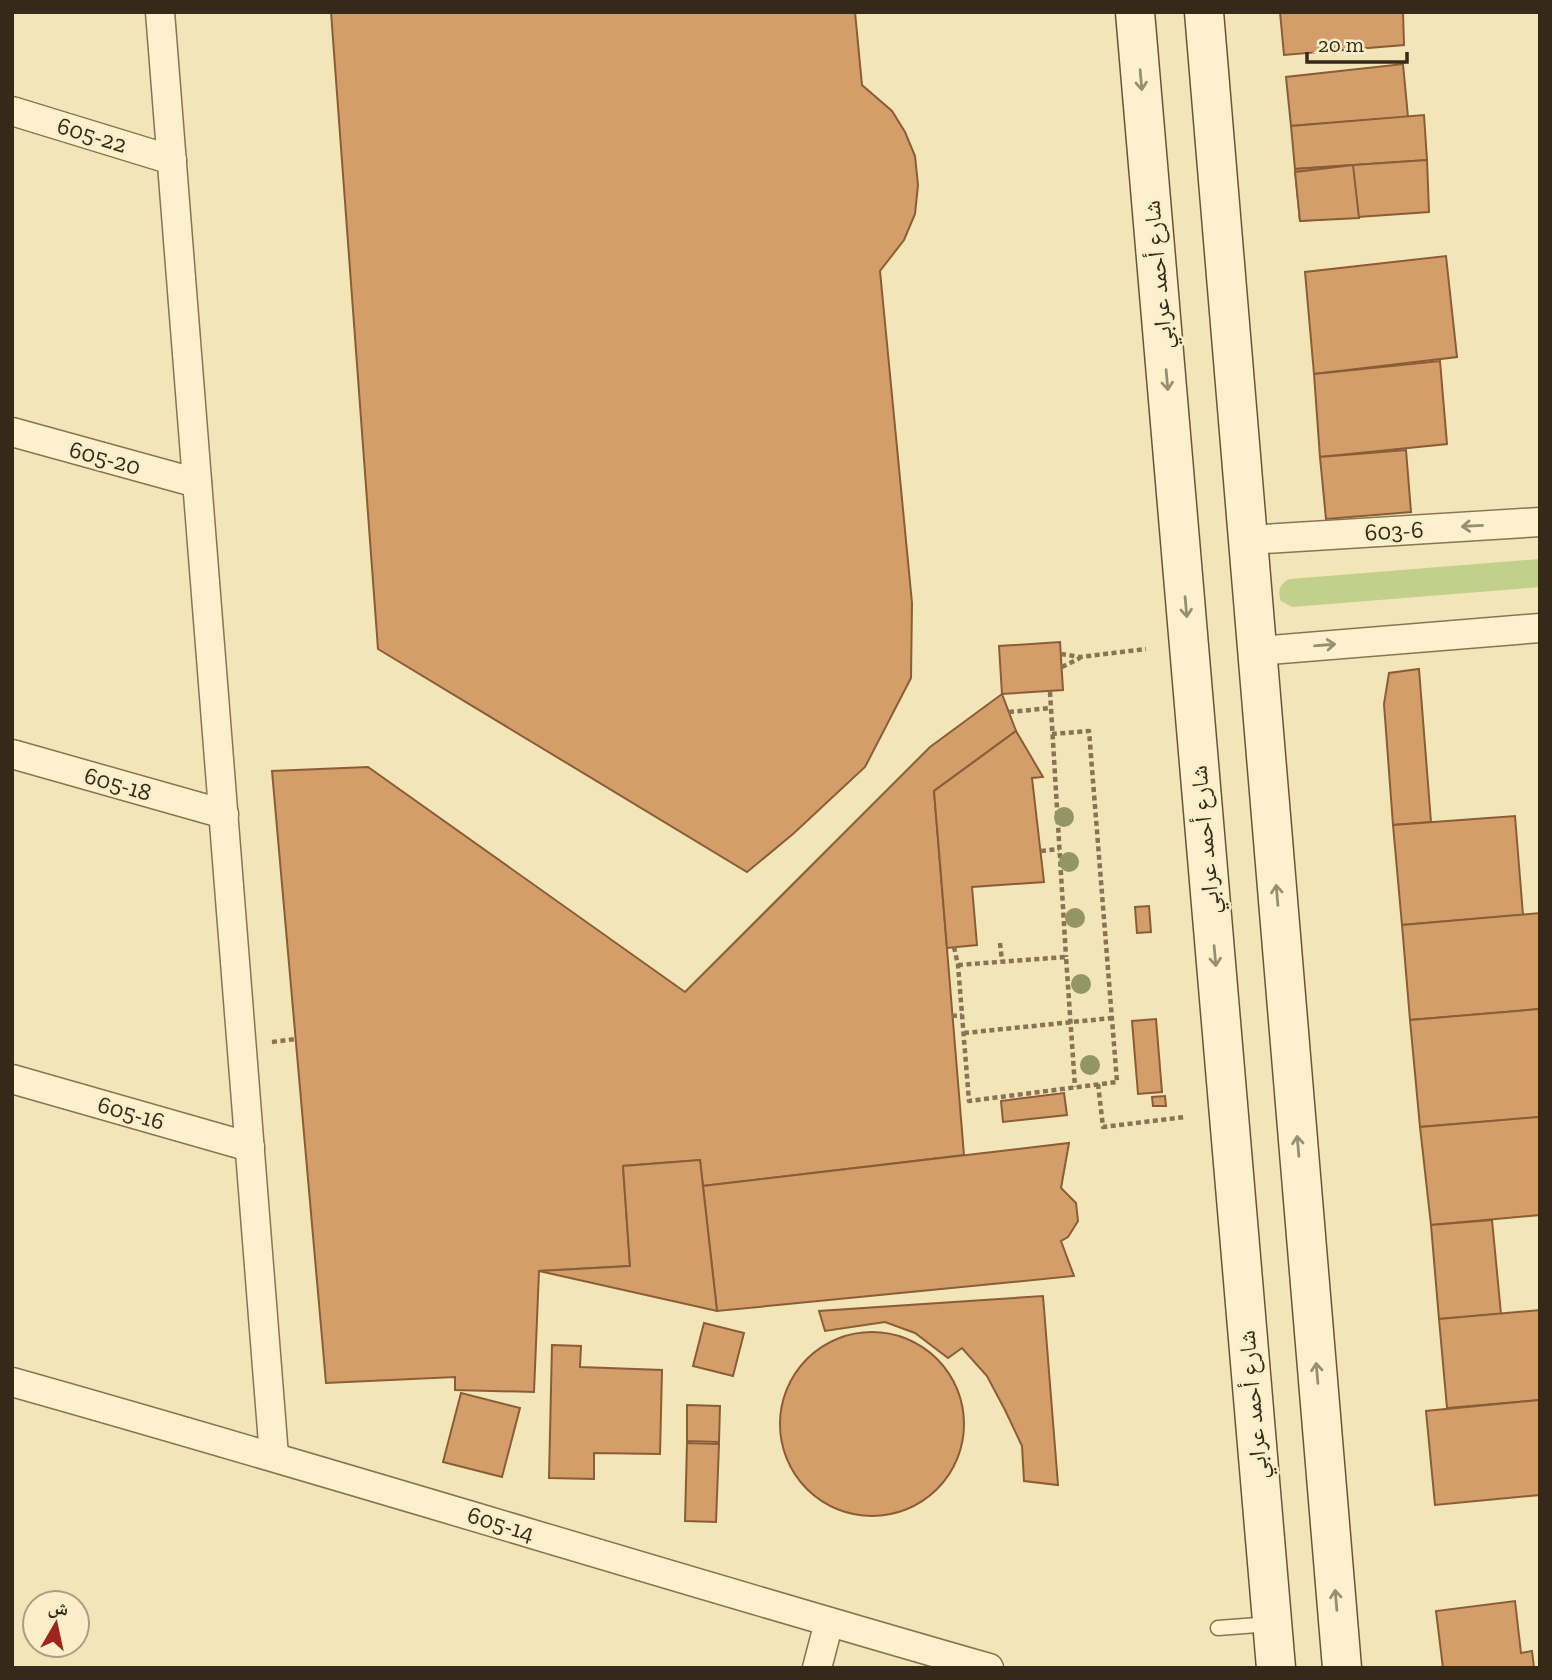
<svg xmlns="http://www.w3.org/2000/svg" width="1552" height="1680" font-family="'Zilla Slab','Noto Naskh Arabic',serif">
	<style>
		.green { fill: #c3d08c }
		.building { fill: #d49e6a; stroke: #8b5d36; stroke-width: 2 }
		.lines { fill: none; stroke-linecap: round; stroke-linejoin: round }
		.lane-casing { stroke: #897352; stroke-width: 17 }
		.street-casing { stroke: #897352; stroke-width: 31 }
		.secondary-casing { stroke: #6b5436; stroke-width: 41 }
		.path { stroke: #897352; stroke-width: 4.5; stroke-dasharray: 5 3.5; stroke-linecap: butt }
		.lane { stroke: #fcf1cc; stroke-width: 14 }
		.street { stroke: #fcf1cc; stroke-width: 28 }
		.secondary { stroke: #fcf1cc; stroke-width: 38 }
		.tree { fill: #929663 }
		.oneway { stroke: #998d72 }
		.labels { text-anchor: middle; stroke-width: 5; stroke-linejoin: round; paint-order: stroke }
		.street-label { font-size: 24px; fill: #362919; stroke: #f9eec8 }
	</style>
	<rect width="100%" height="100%" fill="#f2e5b8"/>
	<!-- green -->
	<path class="green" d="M1540,559V587L1292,607L1281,601C1277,591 1280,583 1290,579Z"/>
	<!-- building -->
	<g class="building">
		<polygon points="331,12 855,12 862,85 892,111 905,132 915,156 918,185 915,214 904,240 880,271 912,603 911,678 865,767 793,834 747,872 378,649"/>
		<polygon points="1280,12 1403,12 1404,45 1284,55"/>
		<polygon points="1403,64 1408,117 1291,126 1286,77"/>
		<polygon points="1424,115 1427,160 1295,169 1291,126"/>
		<polygon points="1427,160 1429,212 1300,221 1295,169"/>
		<polygon points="1353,165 1359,218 1300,221 1295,172"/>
		<polygon points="1446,256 1457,357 1314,374 1305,272"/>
		<polygon points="1440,361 1447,444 1320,457 1314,374"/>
		<polygon points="1406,450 1411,512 1326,519 1320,457"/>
		<polygon points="1060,642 1063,690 1002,694 999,646"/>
		<polygon points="1419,669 1431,822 1393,825 1384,704 1389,673"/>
		<polygon points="1002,694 1016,731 934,791 964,1155 703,1186 700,1160 623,1166 630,1266 539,1271 534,1392 455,1390 455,1377 326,1383 272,771 368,767 685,992 930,747"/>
		<polygon points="1016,731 1043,777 1032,778 1044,882 972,887 977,945 947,948 934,791"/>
		<polygon points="1515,816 1523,915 1402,925 1393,825"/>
		<polygon points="1149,906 1151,932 1137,933 1135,907"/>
		<polygon points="1540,913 1540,1009 1410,1020 1402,925"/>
		<polygon points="1540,1009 1540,1117 1420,1127 1410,1020"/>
		<polygon points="1156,1019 1162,1092 1138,1094 1132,1021"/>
		<polygon points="1064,1093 1067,1115 1003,1122 1001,1101"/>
		<polygon points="1165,1096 1166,1106 1153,1106 1152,1097"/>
		<polygon points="1539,1117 1540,1215 1431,1225 1420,1127"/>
		<polygon points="1069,1143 1061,1188 1076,1203 1078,1221 1068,1237 1061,1241 1074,1276 717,1311 703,1186"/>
		<polygon points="700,1160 717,1311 539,1271 630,1266 623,1166"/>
		<polygon points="1492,1220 1501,1314 1439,1319 1431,1225"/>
		<polygon points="1043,1296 1058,1485 1024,1481 1022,1446 1005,1410 987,1376 962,1348 948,1358 915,1333 885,1322 825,1331 819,1311"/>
		<polygon points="1540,1310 1540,1400 1447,1408 1439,1319"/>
		<polygon points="704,1323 744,1333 733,1376 693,1366"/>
		<circle cx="872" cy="1424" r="92"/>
		<polygon points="552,1345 581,1346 580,1367 662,1370 660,1454 594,1453 594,1479 549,1478"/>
		<polygon points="461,1393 520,1408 502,1477 443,1462"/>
		<polygon points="1540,1400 1540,1495 1435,1505 1426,1411"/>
		<polygon points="687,1405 720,1406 719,1442 687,1441"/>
		<polygon points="687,1443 719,1444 716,1522 685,1521"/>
		<polygon points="1515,1601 1521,1653 1532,1651 1534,1668 1443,1668 1436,1611"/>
	</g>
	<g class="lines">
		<defs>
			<polyline id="lane" points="1218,1628 1271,1624"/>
			<g id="street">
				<polyline points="160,12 274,1456"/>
				<polyline points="12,111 172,160"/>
				<polyline points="12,432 197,483"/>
				<polyline points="1248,540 1540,522"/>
				<polyline points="1257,651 1540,628"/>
				<polyline points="12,754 224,814"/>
				<polyline points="12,1079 250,1147"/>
				<path d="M12,1382C339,1474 663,1575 989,1668"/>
				<polyline points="817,1668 829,1622"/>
			</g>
			<g id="secondary">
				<polyline points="1135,12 1276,1668"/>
				<polyline points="1204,12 1342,1668"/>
			</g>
		</defs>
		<!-- lane casing -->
		<use href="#lane" class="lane-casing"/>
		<!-- street casing -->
		<use href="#street" class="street-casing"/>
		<!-- secondary casing -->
		<use href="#secondary" class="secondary-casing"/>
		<!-- path -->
		<g class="path">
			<polyline points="1061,654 1080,657 1146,649"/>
			<polyline points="1062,667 1080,658"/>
			<polyline points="1050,692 1066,957"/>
			<polyline points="1009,712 1051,708"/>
			<polyline points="1041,851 1059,849"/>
			<polyline points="1000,943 1002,961"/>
			<polyline points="954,947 958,965 969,1101 1117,1082 1089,731 1052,734"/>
			<polyline points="958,965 1066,957 1075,1087"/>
			<polyline points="952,1016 962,1015"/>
			<polyline points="964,1033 1112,1018"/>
			<polyline points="272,1042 296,1039"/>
			<polyline points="1098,1084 1103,1127 1185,1117"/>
		</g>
		<!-- lane -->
		<use href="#lane" class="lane"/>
		<!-- street -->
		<use href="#street" class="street"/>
		<!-- secondary -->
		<use href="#secondary" class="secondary"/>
	</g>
	<!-- trees -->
	<g class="tree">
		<circle cx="1064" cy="817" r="10"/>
		<circle cx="1069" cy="862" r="10"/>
		<circle cx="1075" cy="918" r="10"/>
		<circle cx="1081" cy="984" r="10"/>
		<circle cx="1090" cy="1065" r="10"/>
	</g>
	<!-- one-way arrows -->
	<defs><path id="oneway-shaft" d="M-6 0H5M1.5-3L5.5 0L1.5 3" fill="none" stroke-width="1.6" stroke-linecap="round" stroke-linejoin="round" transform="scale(1.75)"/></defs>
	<g class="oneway">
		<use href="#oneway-shaft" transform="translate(1141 80) rotate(85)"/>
		<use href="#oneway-shaft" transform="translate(1167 380) rotate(85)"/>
		<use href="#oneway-shaft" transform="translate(1472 526) rotate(177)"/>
		<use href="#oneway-shaft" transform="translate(1186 607) rotate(85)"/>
		<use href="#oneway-shaft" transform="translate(1325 645) rotate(-5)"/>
		<use href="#oneway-shaft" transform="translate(1277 895) rotate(-95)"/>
		<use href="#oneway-shaft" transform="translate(1215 956) rotate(85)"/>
		<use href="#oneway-shaft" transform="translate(1298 1146) rotate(-95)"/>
		<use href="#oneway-shaft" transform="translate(1317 1373) rotate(-95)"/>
		<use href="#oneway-shaft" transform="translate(1336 1600) rotate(-95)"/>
	</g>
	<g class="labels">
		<!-- street labels -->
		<g class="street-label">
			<text transform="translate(92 135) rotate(17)" y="8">605-22</text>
			<text transform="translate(1158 275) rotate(-95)" y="8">شارع أحمد عرابي</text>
			<text transform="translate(105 458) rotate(15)" y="8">605-20</text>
			<text transform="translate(1394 531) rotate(-3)" y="8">603-6</text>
			<text transform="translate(118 784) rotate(16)" y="8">605-18</text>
			<text transform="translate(1205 840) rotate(-95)" y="8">شارع أحمد عرابي</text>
			<text transform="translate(131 1113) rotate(16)" y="8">605-16</text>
			<text transform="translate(1253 1405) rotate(-95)" y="8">شارع أحمد عرابي</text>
			<text transform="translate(501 1524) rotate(17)" y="8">605-14</text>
		</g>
	</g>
	<!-- border -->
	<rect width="1552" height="1680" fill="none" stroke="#362919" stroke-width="28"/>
	<!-- north arrow -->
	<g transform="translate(56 1624) rotate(9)"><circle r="33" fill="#f9eec8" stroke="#ab9f82" stroke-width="2"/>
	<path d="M0-5L12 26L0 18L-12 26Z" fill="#9e251c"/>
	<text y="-10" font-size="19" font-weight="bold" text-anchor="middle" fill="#362919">ش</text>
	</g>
	<!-- scale -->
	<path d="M1307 52v10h100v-10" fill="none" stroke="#362919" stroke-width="3.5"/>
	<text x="1318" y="52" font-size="21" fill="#362919" stroke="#f9eec8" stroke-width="5" paint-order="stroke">20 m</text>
</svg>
